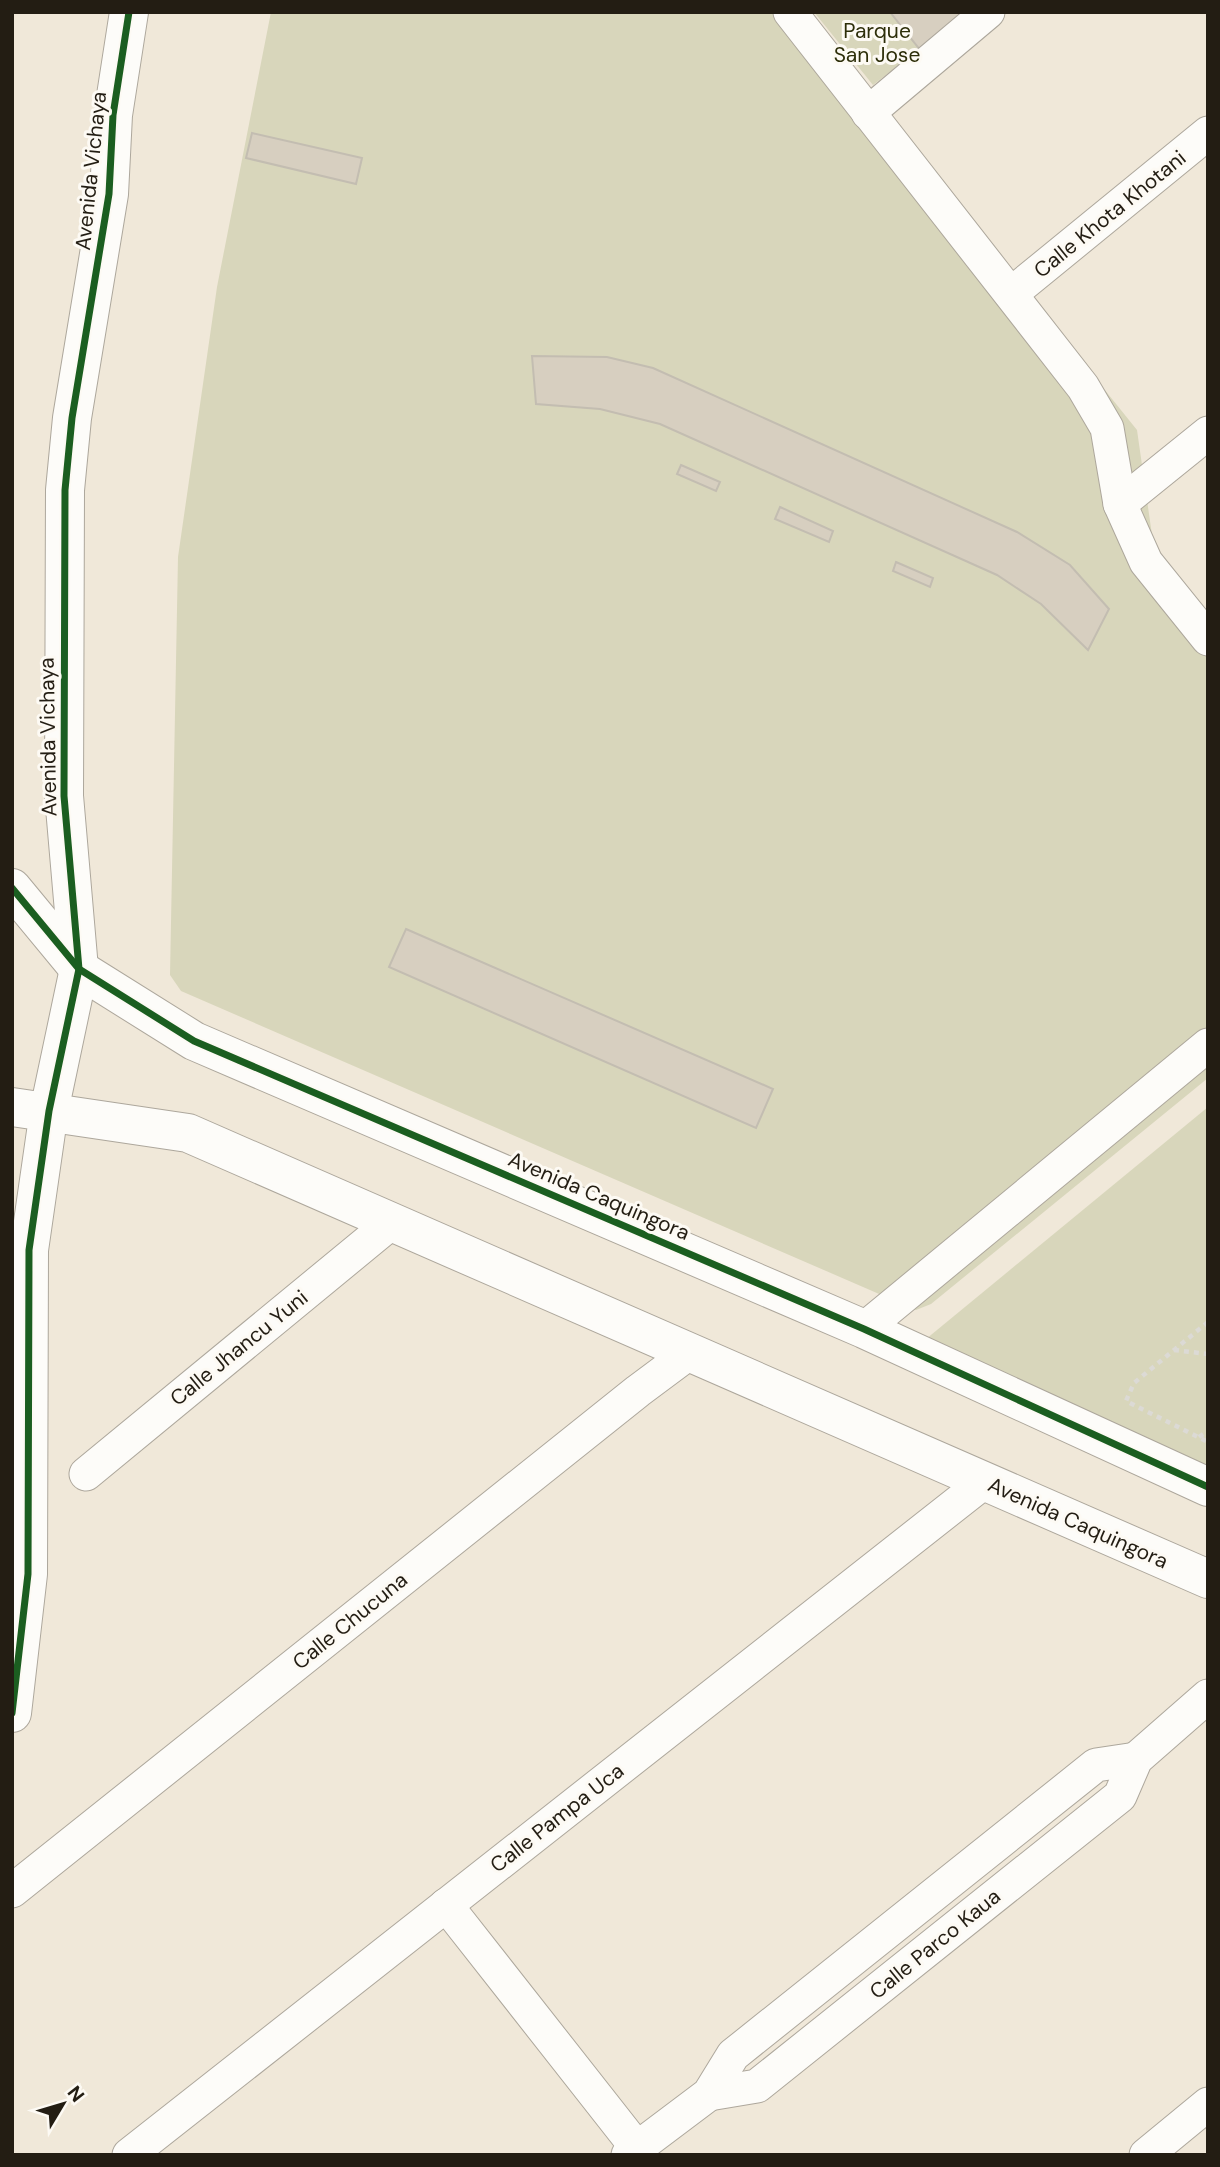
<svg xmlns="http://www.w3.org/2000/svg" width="1220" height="2167" font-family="'DM Sans',sans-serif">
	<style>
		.green { fill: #d8d6bb }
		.building { fill: #d7cfc0; stroke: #c3bdb1; stroke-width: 2 }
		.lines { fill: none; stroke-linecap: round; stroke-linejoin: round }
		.minor-casing { stroke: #ada79c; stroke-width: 35 }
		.tertiary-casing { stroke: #ada79c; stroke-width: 40 }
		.path { stroke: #dcdad5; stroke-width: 4.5; stroke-dasharray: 5 5; stroke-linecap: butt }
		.minor { stroke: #fdfcf9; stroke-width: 33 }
		.tertiary { stroke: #fdfcf9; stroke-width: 38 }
		.cycleway-casing { stroke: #fdfaf4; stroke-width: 11 }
		.cycleway { stroke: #1b5e20; stroke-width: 7 }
		.labels { text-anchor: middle; stroke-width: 6; stroke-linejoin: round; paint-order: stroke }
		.park-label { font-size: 21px; fill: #2d2e09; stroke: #fdfaf4 }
		.street-label { font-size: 21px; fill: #231d13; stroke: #fdfaf4 }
	</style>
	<rect width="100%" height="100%" fill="#f0e8d9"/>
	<!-- green -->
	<g class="green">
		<polygon points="271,12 801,12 1137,430 1155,556 1208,620 1208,1078 931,1304 916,1310 181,991 170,975 178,557 217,287"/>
		<polygon points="814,12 967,12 873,85"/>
		<polygon points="1208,1107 1208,1470 920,1344"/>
	</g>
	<!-- building -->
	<g class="building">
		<polygon points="890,12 979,12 925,56"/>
		<polygon points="252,133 362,158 356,184 246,158"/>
		<polygon points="532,356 607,357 653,368 1017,532 1070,565 1109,609 1088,650 1041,604 997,575 660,424 600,409 536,404"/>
		<polygon points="681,465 720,482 716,491 677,474"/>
		<polygon points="780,507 833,531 829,542 775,519"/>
		<polygon points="896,562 933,578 930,587 893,571"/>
		<polygon points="406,929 773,1089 756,1128 389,967"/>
	</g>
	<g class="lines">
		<defs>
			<g id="minor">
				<polyline points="790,12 1083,387 1107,428 1120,504 1146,562 1208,639"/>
				<polyline points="868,113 988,12"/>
				<polyline points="1011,294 1208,133"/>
				<polyline points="1120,504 1208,433"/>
				<polyline points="864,1329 1208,1045"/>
				<polyline points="86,1474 392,1222"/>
				<polyline points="12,1891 638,1391 689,1353"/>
				<polyline points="446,1905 637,2148"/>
				<polyline points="709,2094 757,2086 1120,1796 1136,1759 1208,1696"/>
				<polyline points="129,2155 984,1482"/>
				<polyline points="628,2155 709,2094 733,2055 1096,1765 1136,1759"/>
				<polyline points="1146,2155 1208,2104"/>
			</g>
			<g id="tertiary">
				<polyline points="12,888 79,969 194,1041 864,1329 1208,1487"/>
				<polyline points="12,1107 188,1133 1208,1579"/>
				<polyline points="12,1713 28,1574 29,1250 49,1111 79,969 64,796 65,490 72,418 109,194 113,115 129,12"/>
			</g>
		</defs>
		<!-- minor casing -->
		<use href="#minor" class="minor-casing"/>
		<!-- tertiary casing -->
		<use href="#tertiary" class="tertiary-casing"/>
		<!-- path -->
		<g class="path">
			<polyline points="1208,1322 1134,1383 1126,1401 1208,1442"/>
			<polyline points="1174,1350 1208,1354"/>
			<polyline points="1199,1437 1208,1431"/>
		</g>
		<!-- minor -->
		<use href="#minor" class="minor"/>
		<!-- tertiary -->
		<use href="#tertiary" class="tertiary"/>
		<defs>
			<g id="cycleway">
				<polyline points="12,888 79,969 194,1041 864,1329 1208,1487"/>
				<polyline points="12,1713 28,1574 29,1250 49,1111 79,969 64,796 65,490 72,418 109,194 113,115 129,12"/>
			</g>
		</defs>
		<!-- cycleway casing -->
		<use href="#cycleway" class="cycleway-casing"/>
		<!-- cycleway -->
		<use href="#cycleway" class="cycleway"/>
	</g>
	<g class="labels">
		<!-- park labels -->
		<g class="park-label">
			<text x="877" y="38">Parque<tspan x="877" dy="24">San Jose</tspan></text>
		</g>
		<!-- street labels -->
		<g class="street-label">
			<text transform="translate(91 171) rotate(-84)" y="7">Avenida Vichaya</text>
			<text transform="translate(1110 214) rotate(-39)" y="7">Calle Khota Khotani</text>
			<text transform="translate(48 737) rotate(-91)" y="7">Avenida Vichaya</text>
			<text transform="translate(599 1196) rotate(23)" y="7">Avenida Caquingora</text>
			<text transform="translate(239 1348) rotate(-39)" y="7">Calle Jhancu Yuni</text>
			<text transform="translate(1078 1523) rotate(24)" y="7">Avenida Caquingora</text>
			<text transform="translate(350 1621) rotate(-39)" y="7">Calle Chucuna</text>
			<text transform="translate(557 1818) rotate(-38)" y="7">Calle Pampa Uca</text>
			<text transform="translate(935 1944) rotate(-39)" y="7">Calle Parco Kaua</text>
		</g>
	</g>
	<!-- border -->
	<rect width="1220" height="2167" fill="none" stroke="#231d13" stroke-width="28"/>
	<!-- north arrow -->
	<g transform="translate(63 2104) rotate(52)" stroke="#fdfaf4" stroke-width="5" paint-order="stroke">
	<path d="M0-5L12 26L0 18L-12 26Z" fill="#231d13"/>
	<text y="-10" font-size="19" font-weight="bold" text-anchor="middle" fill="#231d13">N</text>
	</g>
</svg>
